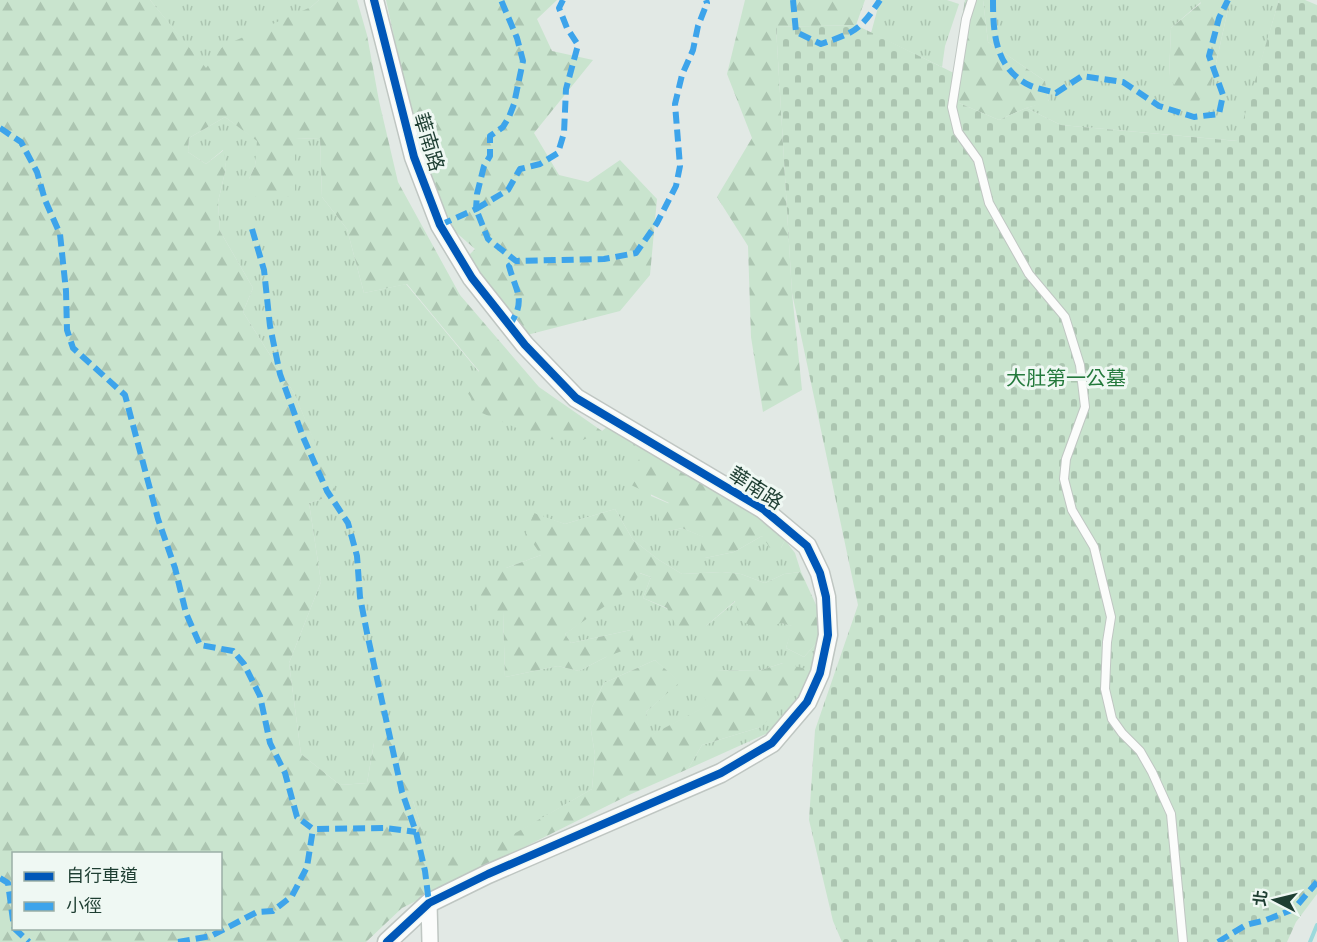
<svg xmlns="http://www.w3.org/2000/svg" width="1317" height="942" font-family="Quicksand,'Noto Sans TC',sans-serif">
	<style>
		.grass { fill: url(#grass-tufts) }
		.forest { fill: url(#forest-firs); fill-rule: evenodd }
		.cemetery { fill: url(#cemetery-stones) }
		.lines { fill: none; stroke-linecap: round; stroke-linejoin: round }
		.stream { stroke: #9ddadc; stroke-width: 4 }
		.service-casing { stroke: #bfc6c2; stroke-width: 10 }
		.minor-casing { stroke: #bfc6c2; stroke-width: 18 }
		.tertiary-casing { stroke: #bfc6c2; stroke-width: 21 }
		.service { stroke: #fbfcfb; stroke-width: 8 }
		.minor { stroke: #fbfcfb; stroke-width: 15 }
		.tertiary { stroke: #fbfcfb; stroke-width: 18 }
		.quiet { stroke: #3da4eb; stroke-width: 6; stroke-dasharray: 12 6; stroke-linecap: butt }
		.cycleway-casing { stroke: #eff8f3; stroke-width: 11 }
		.cycleway { stroke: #0057b8; stroke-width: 8 }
		.labels { text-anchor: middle; stroke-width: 6; stroke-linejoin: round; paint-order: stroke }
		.street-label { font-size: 20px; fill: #1e3e32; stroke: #eff8f3 }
		.park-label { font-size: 20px; fill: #24793c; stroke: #eff8f3 }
	</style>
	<defs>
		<pattern id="grass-tufts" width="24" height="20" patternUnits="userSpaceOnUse" patternTransform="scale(1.5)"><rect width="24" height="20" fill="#c9e4ce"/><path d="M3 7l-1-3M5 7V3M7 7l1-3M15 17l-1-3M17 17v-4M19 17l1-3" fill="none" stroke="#acc5b1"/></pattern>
		<pattern id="forest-firs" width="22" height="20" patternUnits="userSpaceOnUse" patternTransform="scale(1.5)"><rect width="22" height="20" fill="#c9e4ce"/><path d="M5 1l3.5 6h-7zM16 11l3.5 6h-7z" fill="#acc5b1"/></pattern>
		<pattern id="cemetery-stones" width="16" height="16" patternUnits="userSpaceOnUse" patternTransform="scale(1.5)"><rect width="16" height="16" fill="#c9e4ce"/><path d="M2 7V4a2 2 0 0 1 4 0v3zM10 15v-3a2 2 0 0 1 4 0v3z" fill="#acc5b1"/></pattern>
	</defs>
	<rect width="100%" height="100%" fill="#e2e9e5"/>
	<!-- grass -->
	<g class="grass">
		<polygon points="150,0 319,0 311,7 206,69"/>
		<polygon points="880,0 947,0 959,4 945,46 942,67 871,33"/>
		<polygon points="983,0 1199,0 1201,2 1171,28 1169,77 1211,86 1230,0 1279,0 1238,141 1061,125 1026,108 1049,101 1045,81 988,42"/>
		<polygon points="225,117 258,141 255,166 249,179 295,159 295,138 320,139 322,197 347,229 364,293 406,284 479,372 602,431 609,425 647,447 651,496 670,504 670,531 682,528 704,537 705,558 734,552 762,536 781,548 785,540 795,553 801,572 784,574 765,583 741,574 722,572 682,574 659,560 633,540 615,509 565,524 534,514 541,555 506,568 503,611 505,677 558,666 579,671 606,657 631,630 571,643 565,634 597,610 639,573 651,577 643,598 706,626 736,601 781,623 793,626 786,648 804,657 819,640 809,689 768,733 688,769 702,745 761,727 783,663 758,671 715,670 709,705 650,736 646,712 679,682 655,660 604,683 592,707 590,724 595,755 592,789 479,855 429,852 413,801 374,743 367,783 340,785 301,754 289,663 321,582 309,503 336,494 294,393 243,312 253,288 220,231 218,202 226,168 223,150 206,164 188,152 189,138"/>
	</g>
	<!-- forest -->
	<g class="forest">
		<path d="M0,0H150L206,68L223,46L311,7L319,0H357L367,35L379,101L398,182L460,295L539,387L602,431L583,440L542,439L482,413L464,388L479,371L407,284L364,293L347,229L322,197L320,139L295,138V197H255L249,179L255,166L257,141L225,117L189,138L188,152L206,164L224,150L226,168L218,202L220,231L253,288L243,312L294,393L337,494L309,503L321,582L289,663L301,754L340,785L367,783L374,743L385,731L401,736L413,801L429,851L479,854L592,789L595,755L590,724L592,707L604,683L655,660L680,682L646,712L651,735L708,705L699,685L715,670L758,671L783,663L810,670L803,686L761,727L702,745L688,769L629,795L402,908L366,942H0ZM14,854H220V928H14Z"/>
		<polygon points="386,0 557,0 537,19 552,51 593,60 534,133 559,175 588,182 620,160 657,199 650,275 620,311 523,336 467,257 475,249 451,228 431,178 402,73"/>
		<polygon points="745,0 865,0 856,25 776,27 792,293 802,390 763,412 751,337 748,246 717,197 752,138 727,74"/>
		<polygon points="965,0 983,0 988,42 1045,81 1049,102 1026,108 999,120 959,103 958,42"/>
		<polygon points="1199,0 1230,0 1211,86 1190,110 1169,77 1171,28 1201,3"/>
		<polygon points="647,447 769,521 785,540 781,548 770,548 762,536 734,552 705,558 700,550 703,537 682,528 670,531 660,526 658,512 669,503 631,485 632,470"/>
		<polygon points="615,509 633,540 659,560 682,574 722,572 741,574 765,583 784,574 801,572 817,607 819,640 804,657 786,648 792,626 781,623 758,630 740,620 735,601 706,626 681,635 667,608 643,598 651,577 640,573 631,588 565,634 571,643 631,630 635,646 606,657 579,671 558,666 505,677 503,611 478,613 478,585 506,568 541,555 526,533 534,513 565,524"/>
	</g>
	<!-- cemetery -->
	<polygon class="cemetery" points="1279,0 1305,0 1317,5 1317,894 1296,922 1287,942 842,942 833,921 809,820 815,730 858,605 792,293 776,27 856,25 960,76 959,103 999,120 1026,108 1061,125 1237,141"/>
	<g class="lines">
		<!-- stream -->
		<polyline class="stream" points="1310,942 1317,925"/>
		<defs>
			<polyline id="service" points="972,0 966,19 952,107 958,132 978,160 989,203 1029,274 1065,317 1080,365 1085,407 1066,459 1064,479 1072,510 1094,547 1111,617 1107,642 1105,689 1112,719 1122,733 1140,751 1152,772 1171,814 1183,942"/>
			<polyline id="minor" points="429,903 430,942"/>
			<polyline id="tertiary" points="374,0 414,157 440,225 472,278 525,345 576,398 763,509 807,546 820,573 826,597 828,635 820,673 807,702 772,743 721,773 488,874 429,903 387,942"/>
		</defs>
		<!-- service casing -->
		<use href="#service" class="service-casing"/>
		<!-- minor casing -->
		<use href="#minor" class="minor-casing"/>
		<!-- tertiary casing -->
		<use href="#tertiary" class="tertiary-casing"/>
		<!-- service -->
		<use href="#service" class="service"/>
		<!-- minor -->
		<use href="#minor" class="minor"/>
		<!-- tertiary -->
		<use href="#tertiary" class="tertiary"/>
		<!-- quiet -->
		<g class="quiet">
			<polyline points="563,0 559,8 567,28 578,45 566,89 564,133 558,153 540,164 520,169 508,190 476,209 488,239 516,261 604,259 636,253 657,223 676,186 680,166 675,104 682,75 693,50 698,26 707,3 706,0"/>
			<path d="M793,0L796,32L821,44C856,32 860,30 880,0"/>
			<path d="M993,0C993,33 995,68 1029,85C1037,89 1047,90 1056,93L1082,76L1123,82L1159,106L1194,117L1219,114L1223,95L1209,56L1219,18L1228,0"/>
			<polyline points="0,128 21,142 37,172 45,200 60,234 66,291 67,330 73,348 125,395 158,519 175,568 186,613 200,645 233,651 244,664 260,696 270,743 285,773 297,817 313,829 386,828 416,832"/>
			<polyline points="440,225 476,209 477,194 484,166 490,156 490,136 503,127 509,117 514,104 523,61 517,38 501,0"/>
			<polyline points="252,229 264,270 270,326 280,374 303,437 327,491 348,523 357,556 360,597 367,633 402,792 416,832 425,871 429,903"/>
			<path d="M509,326C527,300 516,292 509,266L516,261"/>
			<polyline points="0,878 8,883 14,928"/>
			<polyline points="14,928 29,942"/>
			<polyline points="178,942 211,936 257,912 273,911 292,896 307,867 313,829"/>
			<polyline points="1218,942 1246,925 1266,920 1294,909 1317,882"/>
		</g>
		<defs>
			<polyline id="cycleway" points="374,0 414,157 440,225 472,278 525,345 576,398 763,509 807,546 820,573 826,597 828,635 820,673 807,702 772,743 721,773 488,874 429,903 387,942"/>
		</defs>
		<!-- cycleway casing -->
		<use href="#cycleway" class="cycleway-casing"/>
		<!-- cycleway -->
		<use href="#cycleway" class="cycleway"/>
	</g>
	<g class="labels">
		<!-- street labels -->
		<g class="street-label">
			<text transform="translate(429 142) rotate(73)" y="7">華南路</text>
			<text transform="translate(756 488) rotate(33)" y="7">華南路</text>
		</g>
		<!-- park labels -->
		<g class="park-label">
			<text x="1066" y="385">大肚第一公墓</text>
		</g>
	</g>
	<!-- legend -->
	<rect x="12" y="852" width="210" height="78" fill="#eff8f3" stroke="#9baea6" stroke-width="1.5"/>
	<rect x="24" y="872" width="30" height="9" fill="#0057b8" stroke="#9baea6" stroke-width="1.5"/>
	<text x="66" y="882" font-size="18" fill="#1e3e32">自行車道</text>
	<rect x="24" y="902" width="30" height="9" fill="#3da4eb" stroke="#9baea6" stroke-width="1.5"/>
	<text x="66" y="912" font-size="18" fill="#1e3e32">小徑</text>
	<!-- north arrow -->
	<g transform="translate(1275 900) rotate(277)" stroke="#eff8f3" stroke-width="4.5" paint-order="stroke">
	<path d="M0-4.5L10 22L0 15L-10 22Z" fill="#1e3e32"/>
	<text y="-9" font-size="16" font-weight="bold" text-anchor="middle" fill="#1e3e32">北</text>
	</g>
</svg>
